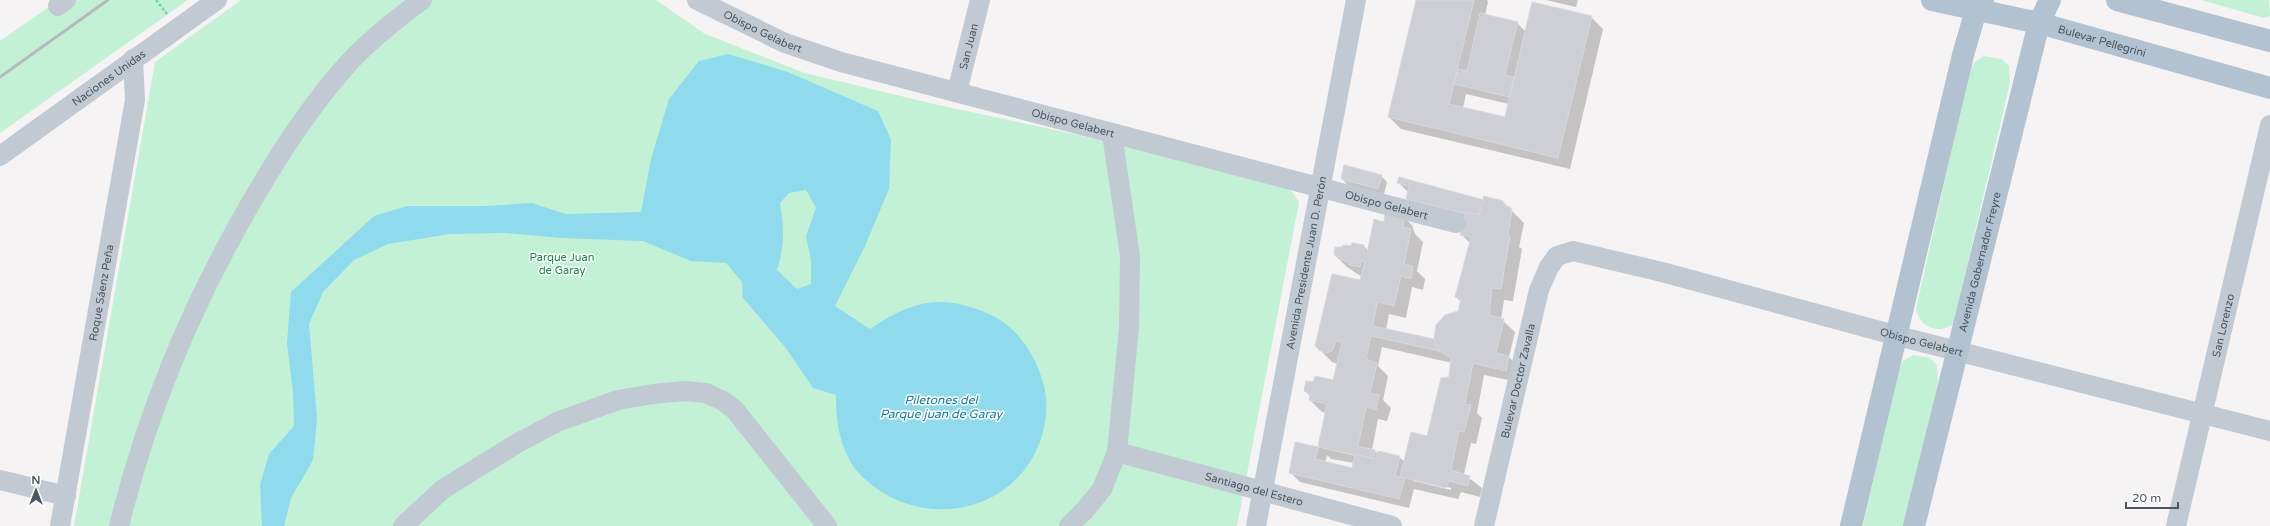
<svg xmlns="http://www.w3.org/2000/svg" width="2270" height="526" font-family="'Varela Round',sans-serif">
	<style>
		.green { fill: #c3f1d5 }
		.water { fill: #90daee; fill-rule: evenodd }
		.shadow { fill: #0003; fill-rule: evenodd }
		.building { fill: #cdcfd5; stroke: #d7d9de }
		.lines { fill: none; stroke-linecap: round; stroke-linejoin: round }
		.path { stroke: #7ad0a6; stroke-width: 2.5; stroke-dasharray: 3 2; stroke-linecap: butt }
		.minor { stroke: #c1cad2; stroke-width: 20 }
		.major { stroke: #b3c2d1; stroke-width: 22 }
		.rail { stroke: #b5b8bd; stroke-width: 3 }
		.labels { text-anchor: middle; stroke-width: 3; stroke-linejoin: round; paint-order: stroke }
		.street-label { font-size: 11px; fill: #4a5661; stroke: #fff }
		.park-label { font-size: 11px; fill: #17864f; stroke: #fff }
		.water-label { font-size: 12px; font-style: italic; fill: #0c7c9b; stroke: #fff }
	</style>
	<rect width="100%" height="100%" fill="#f5f3f3"/>
	<!-- green -->
	<g class="green">
		<polygon points="59,0 188,0 0,133 0,41"/>
		<polygon points="241,0 656,0 705,34 805,73 934,104 1078,135 1289,187 1299,202 1237,526 74,526 155,62"/>
		<polygon points="2201,0 2269,0 2270,16 2264,18"/>
		<path d="M1984,56L2002,59L2009,66L2010,83L1953,325C1936,334 1920,327 1916,309L1969,73L1975,62Z"/>
		<polygon points="1913,355 1930,358 1937,365 1938,382 1904,526 1863,526 1898,371 1903,361"/>
	</g>
	<!-- water -->
	<path class="water" d="M728,54L788,72L878,111L891,140L889,189L865,246L835,306L870,329C913,300 942,293 991,315C1015,326 1033,351 1041,376C1050,400 1047,426 1037,449C1009,510 935,526 880,491C868,482 856,473 849,459C838,438 836,418 836,395L813,388L785,347L743,298L742,282L726,263L691,261L643,241L561,238L505,233L450,234L388,244L354,260L323,292L309,324L317,419L313,460L291,498L284,526H262L260,485L269,454L294,426L293,393L287,343L291,292L374,216L407,206H484L532,203L566,214L641,212L651,159L669,99L699,61ZM806,190L816,208L806,236L811,260V284L797,289L777,270C785,246 784,228 780,203L789,193Z"/>
	<!-- shadow -->
	<g class="shadow">
		<path d="M1417,0H1487L1488,2L1485,15L1517,23L1526,32L1591,17L1603,29L1570,169L1401,129L1389,117ZM1466,94L1509,104L1505,118L1463,108Z"/>
		<polygon points="1546,0 1578,0 1576,7"/>
		<polygon points="1381,176 1387,182 1384,194 1348,185 1342,179"/>
		<path d="M1398,182L1484,201H1502L1524,223L1519,247L1522,249L1513,301L1504,300L1501,319L1515,332L1509,357L1521,369L1518,382L1484,375L1477,413L1482,418L1476,444L1471,443L1464,474L1482,488L1480,497L1461,492L1458,499L1414,489L1409,508L1300,482L1291,473L1296,443L1318,448L1326,413L1322,412L1310,400V396L1305,391L1333,382L1338,364L1332,362L1316,346L1362,277L1347,267L1335,255L1352,247L1364,246L1368,251L1384,223L1399,213L1412,225L1415,234L1423,242L1417,271L1425,279L1423,290L1412,287L1406,318L1389,314L1386,330L1434,340L1459,312L1461,302L1456,297L1470,243L1461,234L1465,221L1416,208L1407,198L1408,192ZM1382,347L1452,363L1450,378L1428,437L1405,462L1399,457L1379,454L1372,450L1378,419L1387,421L1391,408L1383,400L1388,376L1378,366ZM1330,448L1356,454V456L1330,450ZM1327,455L1331,459L1354,463L1352,469L1325,463ZM1414,479L1451,488V490L1414,481Z"/>
	</g>
	<!-- building -->
	<g class="building">
		<polygon points="1416,0 1474,0 1449,104 1505,117 1532,2 1592,16 1558,158 1388,117"/>
		<polygon points="1480,13 1518,22 1505,75 1514,77 1509,97 1454,84 1458,69 1467,71"/>
		<polygon points="1344,165 1382,175 1378,189 1341,179"/>
		<polygon points="1399,177 1484,200 1479,215 1466,212 1466,214 1406,199 1409,186 1397,183"/>
		<polygon points="1484,196 1503,201 1502,204 1510,207 1512,210 1508,235 1510,236 1501,289 1492,288 1489,315 1504,319 1496,353 1509,356 1506,371 1473,363 1465,404 1471,405 1464,432 1459,431 1451,470 1470,476 1468,486 1449,481 1446,488 1400,477 1411,432 1427,436 1441,378 1449,377 1451,358 1439,351 1434,339 1436,325 1445,315 1458,311 1461,299 1455,297 1471,237 1460,235 1466,212 1479,215"/>
		<polygon points="1385,214 1404,219 1403,227 1411,229 1404,264 1413,266 1411,279 1401,276 1394,306 1377,302 1373,326 1434,339 1439,351 1371,336 1366,359 1377,363 1370,393 1379,395 1376,410 1366,407 1358,446 1375,450 1374,459 1318,447 1327,404 1309,400 1310,394 1304,391 1306,381 1313,382 1315,376 1333,380 1342,342 1336,341 1332,351 1327,353 1319,350 1315,346 1332,274 1360,280 1365,262 1361,261 1360,267 1349,265 1349,262 1341,260 1340,257 1334,255 1335,247 1342,247 1343,245 1351,246 1352,243 1364,245 1364,253 1367,253 1374,219 1384,222"/>
		<polygon points="1295,442 1318,447 1315,459 1352,468 1355,454 1376,459 1378,451 1400,456 1395,476 1405,478 1399,499 1289,473"/>
	</g>
	<g class="lines">
		<!-- path -->
		<polyline class="path" points="156,0 167,14"/>
		<!-- minor -->
		<g class="minor">
			<path id="s1" d="M697,0L785,43L841,62L1456,223"/>
			<polyline points="58,6 66,0"/>
			<path id="s2" d="M957,92L980,0"/>
			<path id="s3" d="M0,156L217,0"/>
			<path id="s4" d="M1117,452L1392,526"/>
			<polyline points="0,480 66,496"/>
			<path id="s5" d="M60,526L135,100L133,59"/>
			<path d="M119,526C147,413 188,314 245,213C274,162 306,111 345,67C367,42 395,20 422,0"/>
			<polyline points="403,526 443,489 516,444 557,422 593,409 618,400 653,394 685,391 706,393 723,401 735,410 827,526"/>
			<polyline points="1069,526 1085,510 1102,489 1117,452 1129,327 1130,256 1112,134"/>
			<path id="s6" d="M1256,526L1356,0"/>
			<path id="s7" d="M1484,526L1539,290L1549,267L1557,256L1573,251L1662,272L1898,336L2270,431"/>
			<path id="s8" d="M2176,526L2270,125"/>
		</g>
		<!-- major -->
		<g class="major">
			<path id="s9" d="M1932,0L2039,23L2270,88"/>
			<polyline points="2117,0 2270,41"/>
			<polyline points="1851,526 1963,55 1976,10 1983,0"/>
			<path id="s10" d="M1914,526L2039,23L2050,0"/>
		</g>
		<!-- rail -->
		<polyline class="rail" points="0,77 108,0"/>
	</g>
	<g class="labels">
		<!-- street labels -->
		<g class="street-label">
			<text dy="4" stroke="none"><textPath href="#s1" startOffset="73">Obispo Gelabert</textPath></text>
			<text dy="4" stroke="none"><textPath href="#s9" startOffset="175">Bulevar Pellegrini</textPath></text>
			<text dy="4" stroke="none"><textPath href="#s2" startOffset="47">San Juan</textPath></text>
			<text dy="4" stroke="none"><textPath href="#s3" startOffset="134">Naciones Unidas</textPath></text>
			<text dy="4" stroke="none"><textPath href="#s1" startOffset="397">Obispo Gelabert</textPath></text>
			<text dy="4" stroke="none"><textPath href="#s1" startOffset="721">Obispo Gelabert</textPath></text>
			<text dy="4" stroke="none"><textPath href="#s10" startOffset="272">Avenida Gobernador Freyre</textPath></text>
			<text dy="4" stroke="none"><textPath href="#s6" startOffset="268">Avenida Presidente Juan D. Perón</textPath></text>
			<text dy="4" stroke="none"><textPath href="#s5" startOffset="237">Roque Sáenz Peña</textPath></text>
			<text dy="4" stroke="none"><textPath href="#s8" startOffset="206">San Lorenzo</textPath></text>
			<text dy="4" stroke="none"><textPath href="#s7" startOffset="658">Obispo Gelabert</textPath></text>
			<text dy="4" stroke="none"><textPath href="#s7" startOffset="149">Bulevar Doctor Zavalla</textPath></text>
			<text dy="4" stroke="none"><textPath href="#s4" startOffset="142">Santiago del Estero</textPath></text>
		</g>
		<!-- park labels -->
		<g class="park-label">
			<text x="562" y="261">Parque Juan<tspan x="562" dy="13">de Garay</tspan></text>
		</g>
		<!-- water labels -->
		<g class="water-label">
			<text x="941" y="404">Piletones del<tspan x="941" dy="14">Parque juan de Garay</tspan></text>
		</g>
	</g>
	<!-- north arrow -->
	<g transform="translate(36 490)" stroke="#ffffff" stroke-width="3" paint-order="stroke">
	<path d="M0-3L7 15L0 10L-7 15Z" fill="#4a5661"/>
	<text y="-6" font-size="11" font-weight="bold" text-anchor="middle" fill="#4a5661">N</text>
	</g>
	<!-- scale -->
	<path d="M2126 502v6h52v-6" fill="none" stroke="#4a5661" stroke-width="2"/>
	<text x="2132" y="502" font-size="12" fill="#4a5661" stroke="#ffffff" stroke-width="3" paint-order="stroke">20 m</text>
</svg>
